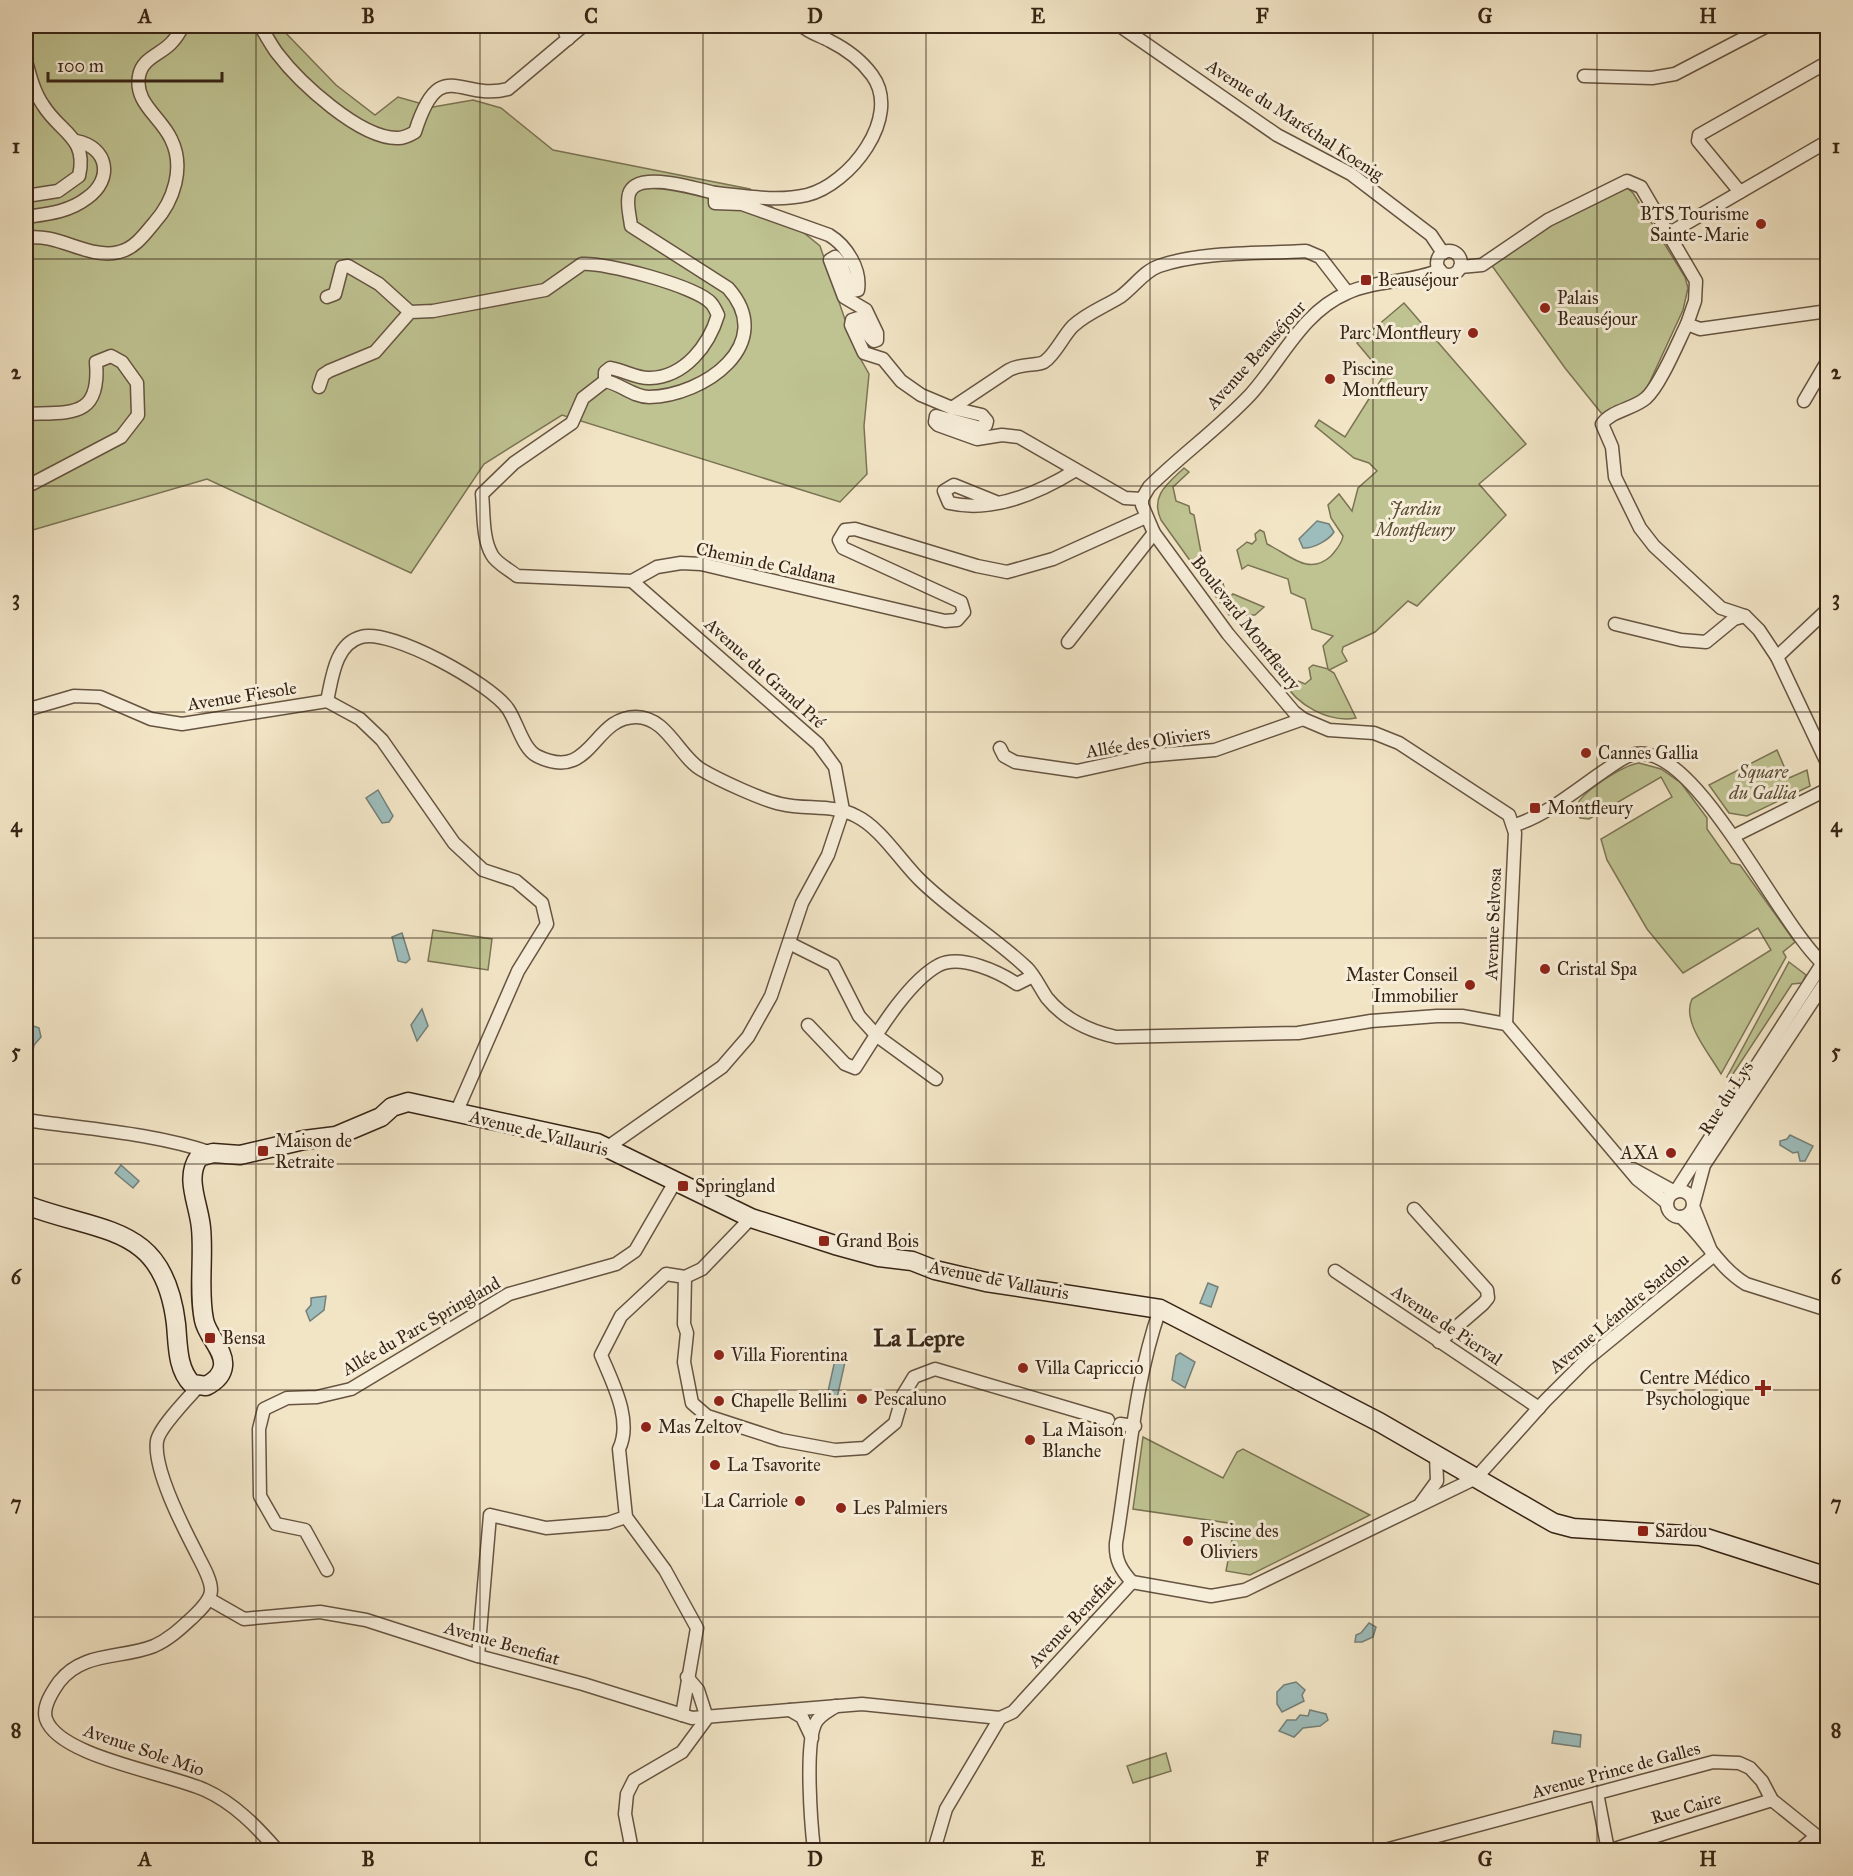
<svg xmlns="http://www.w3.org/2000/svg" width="1853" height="1876" font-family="'IM FELL Great Primer',serif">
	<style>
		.green { fill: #bfc392; stroke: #7b7454; stroke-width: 1.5 }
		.water { fill: #9dbdbc; stroke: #748079; stroke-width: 1.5 }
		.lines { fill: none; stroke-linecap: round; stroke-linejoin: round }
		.street-casing { stroke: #665441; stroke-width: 15 }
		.secondary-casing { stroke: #372415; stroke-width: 21 }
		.street { stroke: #f7eeda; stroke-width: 12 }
		.secondary { stroke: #f7eeda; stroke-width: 18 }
		.grid { fill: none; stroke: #372415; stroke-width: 1.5; stroke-opacity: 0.55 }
		.poi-dot { fill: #8f2418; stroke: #f7eeda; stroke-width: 2 }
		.labels { text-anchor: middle; stroke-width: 6; stroke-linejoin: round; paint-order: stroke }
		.street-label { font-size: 18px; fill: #372415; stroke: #f7eeda }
		.poi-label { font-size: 18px; fill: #372415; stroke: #f7eeda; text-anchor: start }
		.park-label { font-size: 18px; font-style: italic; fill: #594c34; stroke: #f7eeda }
		.district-label { font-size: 24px; font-weight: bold; fill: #372415; stroke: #f7eeda }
		.neatline { fill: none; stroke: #372415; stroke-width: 2 }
		.grid-label { font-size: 20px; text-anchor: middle; font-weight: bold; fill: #372415 }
	</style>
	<rect width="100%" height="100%" fill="#f2e5c6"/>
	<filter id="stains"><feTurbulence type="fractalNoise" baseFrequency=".00333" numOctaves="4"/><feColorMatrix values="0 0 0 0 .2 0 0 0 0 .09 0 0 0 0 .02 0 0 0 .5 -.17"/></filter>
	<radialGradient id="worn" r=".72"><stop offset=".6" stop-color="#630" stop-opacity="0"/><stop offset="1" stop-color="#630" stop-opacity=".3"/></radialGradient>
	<!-- green -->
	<g class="green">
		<polygon points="26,26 279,26 336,85 375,115 398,97 433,107 473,100 501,108 553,150 750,189 820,246 855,349 869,374 864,426 867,474 840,502 562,415 484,464 411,573 207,479 26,532"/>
		<polygon points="1625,186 1633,193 1685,277 1688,288 1683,310 1646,390 1640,397 1602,414 1565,368 1490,263 1546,225"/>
		<path d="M1404,303L1526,444L1479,484L1506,515L1417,606L1408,601L1375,632L1343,647L1342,652L1347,661L1329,670L1334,673L1356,718C1328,723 1297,705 1283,681L1286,676L1305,684L1311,679L1309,668L1313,665L1328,669L1323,646L1333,636L1312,629L1305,599L1291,593L1288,579L1248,565L1242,569L1237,550L1247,542L1252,544L1256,540L1255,534L1260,530L1264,532L1267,544C1289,554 1308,577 1331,556C1336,550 1342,544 1343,536L1331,518L1328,505L1339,494L1352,511L1358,488L1377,471L1369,463L1354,458L1315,426L1319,420L1345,437L1384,375L1357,343Z"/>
		<path d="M1184,468L1189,472L1173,487L1176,501L1189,506L1190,513L1194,515L1205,574L1222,579L1227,600L1233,594L1264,607L1255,615H1229L1161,520C1150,496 1167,484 1184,468Z"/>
		<polygon points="1777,750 1789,778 1807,770 1810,786 1747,816 1729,813 1709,785"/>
		<path d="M1639,763L1661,769L1681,783L1707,818V829L1731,863L1740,865L1795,942L1783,952L1786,957L1721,1074C1710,1054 1681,1022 1692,999L1771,950L1758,928L1683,973L1647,929L1607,860L1601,839L1672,797L1661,777L1589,819L1580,818L1575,809C1580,792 1622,766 1639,763Z"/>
		<polygon points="433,930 492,939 488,970 428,961"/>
		<polygon points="1789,962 1806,975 1802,983 1792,984 1731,1077 1727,1077"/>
		<polygon points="1143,1437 1223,1478 1237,1452 1243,1449 1370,1515 1250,1575 1226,1571 1235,1524 1133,1509"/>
		<polygon points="1166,1753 1171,1771 1133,1783 1127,1766"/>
	</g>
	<!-- water -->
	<g class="water">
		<path d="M1317,521L1329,524L1334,532C1329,540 1313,549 1303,548L1299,539Z"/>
		<polygon points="378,790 393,816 389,822 382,823 366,798"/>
		<polygon points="402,933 410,959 406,963 398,961 392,937"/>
		<polygon points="422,1009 428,1026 417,1041 411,1025"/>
		<polygon points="31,1025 39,1028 41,1037 34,1045 32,1056 26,1061 26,1028"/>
		<polygon points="1790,1135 1813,1146 1805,1161 1800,1161 1798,1152 1793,1153 1780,1145 1780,1141 1787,1139"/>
		<polygon points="121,1165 139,1181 133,1188 115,1173"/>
		<polygon points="1208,1283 1218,1287 1211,1307 1200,1303"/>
		<polygon points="326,1296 324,1310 310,1321 306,1311 311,1305 311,1298"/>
		<polygon points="1180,1353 1195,1362 1185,1388 1172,1380 1176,1356"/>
		<polygon points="835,1360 845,1362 837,1398 827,1396"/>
		<polygon points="1369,1623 1376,1627 1373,1637 1362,1642 1355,1642 1356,1635 1361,1633"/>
		<polygon points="1296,1682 1305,1690 1302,1695 1304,1701 1282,1712 1277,1704 1277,1692 1284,1685"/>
		<polygon points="1310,1710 1326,1714 1328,1720 1320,1726 1303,1728 1294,1737 1279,1731 1287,1720 1296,1720 1300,1715 1308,1716"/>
		<polygon points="1554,1731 1581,1735 1580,1747 1552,1743"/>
	</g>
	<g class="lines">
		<defs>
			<g id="street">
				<path d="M260,26C266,35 271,45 277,53C299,82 360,139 398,138C404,138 410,135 415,132C440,53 460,102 508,89L583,26"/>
				<polyline points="567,26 564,30 568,39"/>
				<path d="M802,26C810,33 821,36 830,41C846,49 861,60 872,75C903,117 849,185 807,195C777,202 745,196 715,193V203L742,204L829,235C847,246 861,269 858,290L851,291L841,264L835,257L830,260L844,297L866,310L877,333V340L874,341C865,335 866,324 858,318L852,320L851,325L864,353L883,359L901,381L921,395L952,408L982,415L987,421L986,425L981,428L936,416L935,422L938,425L977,439L1002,435L1019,437L1125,498L1142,499"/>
				<polyline points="1120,26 1277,135 1351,174 1431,235 1443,253"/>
				<path d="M26,61C30,76 34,92 43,105C60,133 88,137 79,176L58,191L26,196"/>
				<polyline points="1584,76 1652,78 1675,74 1767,26"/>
				<polyline points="1740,192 1698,141 1699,135 1828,62"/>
				<path d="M715,193C697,189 636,169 629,194C626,203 630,216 631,226L728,288C778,344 704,396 649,397C633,397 621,384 605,381L583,398L572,423L514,463L482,494C484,512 482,538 492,555C496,563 510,570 517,576L632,581L657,567L681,563L701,564L945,621L957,620L964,612L961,602L843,548L839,540L845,530L855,529L977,566L1007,572L1053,559L1146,517"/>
				<path d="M26,217C47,214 69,212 87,198C114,179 108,147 76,141"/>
				<polyline points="1668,234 1828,141"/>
				<path d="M26,238C57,232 89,260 119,252C134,249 145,234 154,223C174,201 185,167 171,139C161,117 134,103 139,76C142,57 163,54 173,41C177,37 180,31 183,26"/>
				<circle cx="1449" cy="263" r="12"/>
				<polyline points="1460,267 1482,265 1548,220 1627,181 1641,187 1696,281 1695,301 1687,324 1700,329 1828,311"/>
				<path d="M1440,270C1410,283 1375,280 1347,293C1302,312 1281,361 1250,395C1219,428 1181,455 1149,487L1142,499V505L1154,533L1228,634L1294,712L1303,719L1329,730L1374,733L1399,743L1509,815L1515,833L1506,1024"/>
				<polyline points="327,297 335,294 342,267 348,266 379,284 410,312"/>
				<path d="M1687,324C1678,342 1660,386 1646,398C1634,409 1612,410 1602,424L1612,447L1615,477L1640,528L1654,546L1721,608L1745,616L1759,630L1777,657L1828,765"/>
				<path d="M319,387L323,375L329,371L375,352L410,312L433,311L545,290L582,264C604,262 696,286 711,303C714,306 716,311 718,315C709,345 685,377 650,378C638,379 623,370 610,368L605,372V381"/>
				<polyline points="1804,401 1828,360"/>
				<path d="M952,408L1009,370C1022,363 1037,366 1044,362C1055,355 1063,336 1073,326C1087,313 1104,307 1120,297C1133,288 1144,271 1159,266C1202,251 1261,254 1306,251L1320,257L1347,292"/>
				<path d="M26,414C70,412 101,419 96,362L111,356L122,362L137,383L138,415L121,437L26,487"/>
				<path d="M996,502L954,485L944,491L949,503C993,513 1039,493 1076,470"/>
				<polyline points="1615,624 1681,640 1706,642 1734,619 1745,616"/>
				<polyline points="1068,642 1154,533"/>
				<polyline points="1777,657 1828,609"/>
				<path d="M327,701C332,679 335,644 361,637C391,628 491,684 508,709C517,722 523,749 537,756C592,783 592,717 636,717C667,717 679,757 702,770C719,780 762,800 781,804C806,810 834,804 856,816C881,828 901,862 921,881C954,913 994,937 1027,968C1035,976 1040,988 1047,998C1065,1020 1089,1031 1116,1037L1298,1033L1371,1021L1437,1016H1462L1506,1024L1637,1179L1667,1203"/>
				<polyline points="327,701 360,719 382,740 454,843 483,870 516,881 542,903 547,924 518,971 456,1113"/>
				<polyline points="26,710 74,696 100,697 151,719 182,724 327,701"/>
				<polyline points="1000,748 1004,756 1015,762 1077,771 1146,756 1215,750 1303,719"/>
				<path d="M1515,825C1547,815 1576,790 1604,771C1612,766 1621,758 1631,755C1694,734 1780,932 1828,968"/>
				<polyline points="1734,836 1828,789"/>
				<polyline points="793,945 833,965 859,1016 877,1036 936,1079"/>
				<path d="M808,1025L845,1064L855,1068C875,1037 907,982 939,965C961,954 999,972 1017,984L1033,976"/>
				<path d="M26,1120C87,1129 153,1133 212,1153"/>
				<polyline points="608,1147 722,1067 748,1037 771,996 802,903 828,855 843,810 835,767 818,744 632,581"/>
				<polyline points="1633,1169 1675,1192"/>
				<circle cx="1680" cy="1204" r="13"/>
				<polyline points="1676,1191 1822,964"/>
				<polyline points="1414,1209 1487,1290 1488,1298 1483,1304 1439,1342"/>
				<path d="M1681,1217C1705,1238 1718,1267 1746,1284L1828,1310"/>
				<polyline points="1713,1256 1693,1206 1704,1165 1828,978"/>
				<polyline points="1335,1271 1539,1408"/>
				<polyline points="685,1277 684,1324 687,1333 684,1362 692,1403 707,1416 781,1440 835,1450 865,1448 895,1423 903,1395 914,1377 935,1369 1108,1420"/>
				<path d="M198,1387C188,1398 159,1428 157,1441C153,1469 183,1527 196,1552C201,1563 211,1578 211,1590C211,1600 201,1609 194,1616C182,1627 170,1639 154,1646C122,1659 83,1651 59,1682C52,1692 42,1707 46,1719C59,1757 168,1773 205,1790C234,1803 257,1827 277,1850"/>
				<polyline points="1120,1424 1135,1426"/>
				<polyline points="1421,1503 1437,1481 1436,1456"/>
				<polyline points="327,1570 305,1530 276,1524 260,1496 259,1429 264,1409 287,1398 317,1397 351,1389 509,1294 616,1264 635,1251 675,1182"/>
				<polyline points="1132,1582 1211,1596 1245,1590 1476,1478 1545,1401 1586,1360 1713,1256"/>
				<path d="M1132,1582C1121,1570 1115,1560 1116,1543C1129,1465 1134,1383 1160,1309"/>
				<polyline points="209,1599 244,1619 320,1612 366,1620 478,1656 583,1684 692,1718 862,1704 1000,1718 1013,1712 1132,1582"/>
				<polyline points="478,1656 490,1515 546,1528 608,1523 626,1517"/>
				<polyline points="790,1710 802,1717 812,1738"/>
				<path d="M682,1715L697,1628L665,1570L626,1517L619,1449C633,1420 612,1382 601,1355L621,1316L666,1274L685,1277L702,1269L751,1218"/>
				<polyline points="1597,1793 1608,1850"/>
				<polyline points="632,1850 625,1814 627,1794 634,1780 682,1752 707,1718 698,1690 687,1677"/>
				<path d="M814,1850C811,1824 805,1747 815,1724C819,1715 829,1711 836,1706"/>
				<polyline points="934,1850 946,1809 1000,1718"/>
				<polyline points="1385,1850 1713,1762 1739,1763 1750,1768 1762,1781 1772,1800 1828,1845"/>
				<polyline points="1611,1850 1772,1800"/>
				<polyline points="1800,1850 1815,1837"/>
			</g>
			<path id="secondary" d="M26,1205C102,1234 164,1223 176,1324C178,1345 177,1369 192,1384L206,1386C214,1382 222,1376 223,1366C225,1350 207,1336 204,1320C198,1291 204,1258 201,1228C199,1204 184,1178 199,1157L213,1153L240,1155L304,1140L336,1136L381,1117L392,1107L408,1102L597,1143L751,1218L835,1245L879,1257L912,1261L935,1270L986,1282L1160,1309L1379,1422L1554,1523L1573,1528L1700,1536L1828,1577"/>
		</defs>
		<!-- street casing -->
		<use href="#street" class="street-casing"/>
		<!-- secondary casing -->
		<use href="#secondary" class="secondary-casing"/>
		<!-- street -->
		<use href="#street" class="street"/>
		<!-- secondary -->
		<use href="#secondary" class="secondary"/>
	</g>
	<!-- grid -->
	<path class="grid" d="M256,26V1850M480,26V1850M703,26V1850M926,26V1850M1150,26V1850M1373,26V1850M1597,26V1850M26,259H1828M26,486H1828M26,712H1828M26,938H1828M26,1164H1828M26,1390H1828M26,1617H1828"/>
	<!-- markers -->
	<g class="poi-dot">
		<circle cx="1761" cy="224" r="6"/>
		<rect x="1360" y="274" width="12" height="12" rx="3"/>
		<circle cx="1545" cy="308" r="6"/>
		<circle cx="1473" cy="333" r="6"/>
		<circle cx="1330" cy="379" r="6"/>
		<circle cx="1586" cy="753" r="6"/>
		<rect x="1529" y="802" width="12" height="12" rx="3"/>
		<circle cx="1545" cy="969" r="6"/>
		<circle cx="1470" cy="985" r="6"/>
		<rect x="257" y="1145" width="12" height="12" rx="3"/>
		<circle cx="1671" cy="1153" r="6"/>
		<rect x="677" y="1180" width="12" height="12" rx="3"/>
		<rect x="818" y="1235" width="12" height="12" rx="3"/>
		<rect x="204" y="1332" width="12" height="12" rx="3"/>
		<circle cx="719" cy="1355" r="6"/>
		<circle cx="1023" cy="1368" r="6"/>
		<path d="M1760 1379h6v6h6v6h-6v6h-6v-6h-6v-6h6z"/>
		<circle cx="862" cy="1399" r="6"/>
		<circle cx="719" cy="1401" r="6"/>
		<circle cx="646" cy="1427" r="6"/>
		<circle cx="1030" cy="1440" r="6"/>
		<circle cx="715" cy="1465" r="6"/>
		<circle cx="800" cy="1501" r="6"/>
		<circle cx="841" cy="1508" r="6"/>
		<rect x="1637" y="1525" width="12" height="12" rx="3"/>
		<circle cx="1188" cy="1541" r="6"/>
	</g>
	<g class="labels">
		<!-- street labels -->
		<g class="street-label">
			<text transform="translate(1295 120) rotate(33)" y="6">Avenue du Maréchal Koenig</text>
			<text transform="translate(1256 355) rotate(-48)" y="6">Avenue Beauséjour</text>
			<text transform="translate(766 563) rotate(12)" y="6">Chemin de Caldana</text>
			<text transform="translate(1246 623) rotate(52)" y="6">Boulevard Montfleury</text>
			<text transform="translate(765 673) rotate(42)" y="6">Avenue du Grand Pré</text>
			<text transform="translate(242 696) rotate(-9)" y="6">Avenue Fiesole</text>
			<text transform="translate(1148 742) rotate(-9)" y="6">Allée des Oliviers</text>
			<text transform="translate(1493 924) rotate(-88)" y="6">Avenue Selvosa</text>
			<text transform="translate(1726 1098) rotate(-57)" y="6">Rue du Lys</text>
			<text transform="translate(539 1133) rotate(14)" y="6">Avenue de Vallauris</text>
			<text transform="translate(999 1280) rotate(11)" y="6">Avenue de Vallauris</text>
			<text transform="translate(1619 1313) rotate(-40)" y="6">Avenue Léandre Sardou</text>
			<text transform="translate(1447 1325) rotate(34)" y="6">Avenue de Pierval</text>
			<text transform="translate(421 1326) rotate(-30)" y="6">Allée du Parc Springland</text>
			<text transform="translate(1072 1621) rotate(-47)" y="6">Avenue Benefiat</text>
			<text transform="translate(502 1643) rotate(16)" y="6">Avenue Benefiat</text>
			<text transform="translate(144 1750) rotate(19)" y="6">Avenue Sole Mio</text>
			<text transform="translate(1616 1770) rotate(-15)" y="6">Avenue Prince de Galles</text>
			<text transform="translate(1686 1808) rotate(-17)" y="6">Rue Caire</text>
		</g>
		<!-- poi labels -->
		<g class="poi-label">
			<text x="1749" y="220" text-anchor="end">BTS Tourisme<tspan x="1749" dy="21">Sainte-Marie</tspan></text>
			<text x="1378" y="286">Beauséjour</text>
			<text x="1557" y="304">Palais<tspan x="1557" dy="21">Beauséjour</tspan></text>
			<text x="1461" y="339" text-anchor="end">Parc Montfleury</text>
			<text x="1342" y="375">Piscine<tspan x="1342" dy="21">Montfleury</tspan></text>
			<text x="1598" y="759">Cannes Gallia</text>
			<text x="1547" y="814">Montfleury</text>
			<text x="1557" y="975">Cristal Spa</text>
			<text x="1458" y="981" text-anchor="end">Master Conseil<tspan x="1458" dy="21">Immobilier</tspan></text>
			<text x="275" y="1147">Maison de<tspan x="275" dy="21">Retraite</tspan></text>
			<text x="1659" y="1159" text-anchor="end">AXA</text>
			<text x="695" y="1192">Springland</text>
			<text x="836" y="1247">Grand Bois</text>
			<text x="222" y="1344">Bensa</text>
			<text x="731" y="1361">Villa Fiorentina</text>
			<text x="1035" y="1374">Villa Capriccio</text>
			<text x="1750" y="1384" text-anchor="end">Centre Médico<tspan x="1750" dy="21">Psychologique</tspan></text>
			<text x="874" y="1405">Pescaluno</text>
			<text x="731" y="1407">Chapelle Bellini</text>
			<text x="658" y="1433">Mas Zeltov</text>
			<text x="1042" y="1436">La Maison<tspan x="1042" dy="21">Blanche</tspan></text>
			<text x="727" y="1471">La Tsavorite</text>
			<text x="788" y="1507" text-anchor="end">La Carriole</text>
			<text x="853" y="1514">Les Palmiers</text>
			<text x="1200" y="1537">Piscine des<tspan x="1200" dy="21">Oliviers</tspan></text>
			<text x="1655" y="1537">Sardou</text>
		</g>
		<!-- park labels -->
		<g class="park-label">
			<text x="1415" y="515">Jardin<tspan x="1415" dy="21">Montfleury</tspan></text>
			<text x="1763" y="778">Square<tspan x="1763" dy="21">du Gallia</tspan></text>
		</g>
		<!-- district labels -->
		<g class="district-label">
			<text x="919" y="1346">La Lepre</text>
		</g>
	</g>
	<!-- margin -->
	<rect width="1853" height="1876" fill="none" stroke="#f2e5c6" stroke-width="66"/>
	<!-- scale -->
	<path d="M48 72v9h174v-9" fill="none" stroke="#372415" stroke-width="3"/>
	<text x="57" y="72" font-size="18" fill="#372415" stroke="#f7eeda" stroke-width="4.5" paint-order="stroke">100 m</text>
	<rect x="33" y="33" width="1787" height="1810" class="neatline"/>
	<g class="grid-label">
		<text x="145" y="23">A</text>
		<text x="368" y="23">B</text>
		<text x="591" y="23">C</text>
		<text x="815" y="23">D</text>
		<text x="1038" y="23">E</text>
		<text x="1262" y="23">F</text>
		<text x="1485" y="23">G</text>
		<text x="1708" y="23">H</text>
		<text x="16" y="153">1</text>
		<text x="1836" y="153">1</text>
		<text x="16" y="379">2</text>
		<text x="1836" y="379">2</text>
		<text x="16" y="605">3</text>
		<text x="1836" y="605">3</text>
		<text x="16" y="832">4</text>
		<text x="1836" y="832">4</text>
		<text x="16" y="1058">5</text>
		<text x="1836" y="1058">5</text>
		<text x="16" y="1284">6</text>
		<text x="1836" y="1284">6</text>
		<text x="16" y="1510">7</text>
		<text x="1836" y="1510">7</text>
		<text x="16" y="1737">8</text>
		<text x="1836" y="1737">8</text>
		<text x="145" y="1866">A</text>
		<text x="368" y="1866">B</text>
		<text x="591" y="1866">C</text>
		<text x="815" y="1866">D</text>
		<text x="1038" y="1866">E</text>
		<text x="1262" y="1866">F</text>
		<text x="1485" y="1866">G</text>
		<text x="1708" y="1866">H</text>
	</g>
	<rect width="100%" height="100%" filter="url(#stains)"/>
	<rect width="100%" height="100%" fill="url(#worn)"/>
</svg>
